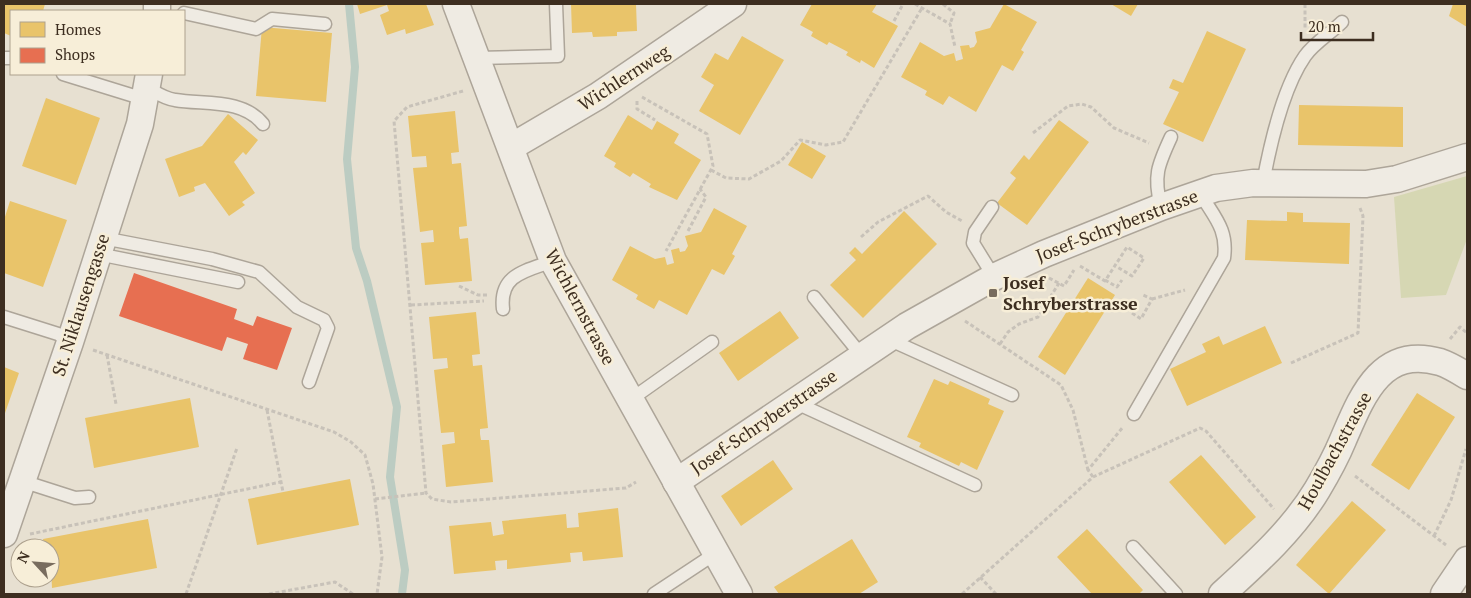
<svg xmlns="http://www.w3.org/2000/svg" width="1471" height="598" font-family="'PT Serif',serif">
	<style>
		.green { fill: #d6d7b3 }
		.homes { fill: #e9c46a }
		.shops { fill: #e76f51 }
		.lines { fill: none; stroke-linecap: round; stroke-linejoin: round }
		.stream { stroke: #bcccc2; stroke-width: 8 }
		.lane-casing { stroke: #ada599; stroke-width: 15 }
		.street-casing { stroke: #ada599; stroke-width: 29 }
		.path { stroke: #c8c2b9; stroke-width: 3; stroke-dasharray: 4 2.5; stroke-linecap: butt }
		.lane { stroke: #efebe3; stroke-width: 12 }
		.street { stroke: #efebe3; stroke-width: 26 }
		.poi-dot { fill: #786c5e; stroke: #f7eed8; stroke-width: 2 }
		.labels { text-anchor: middle; stroke-width: 5; stroke-linejoin: round; paint-order: stroke }
		.street-label { font-size: 18px; fill: #3d2e20; stroke: #f7eed8 }
		.poi-label { font-size: 18px; font-weight: bold; fill: #3d2e20; stroke: #f7eed8; text-anchor: start }
	</style>
	<rect width="100%" height="100%" fill="#e7e0d1"/>
	<!-- green -->
	<polygon class="green" points="1467,176 1467,239 1446,295 1401,298 1394,197"/>
	<!-- homes -->
	<g class="homes">
		<polygon points="4,4 45,4 43,11 11,11 11,36 4,33"/>
		<polygon points="357,4 426,4 434,25 406,34 405,29 387,35 380,15 389,11 387,5 360,14"/>
		<polygon points="571,4 636,4 637,31 617,32 617,36 593,37 592,32 572,33"/>
		<polygon points="812,4 877,4 872,12 898,26 874,68 861,60 860,63 846,55 848,52 829,42 827,45 811,36 813,32 800,25"/>
		<polygon points="1004,4 1037,22 1021,50 1024,52 1013,71 1002,65 976,112 949,96 943,105 925,95 927,91 901,77 920,42 944,56 954,53 956,61 963,59 960,46 969,45 970,48 974,47 977,42 975,32 990,28"/>
		<polygon points="1111,4 1138,4 1131,16"/>
		<polygon points="1453,4 1467,4 1467,27 1449,16"/>
		<polygon points="262,27 332,33 326,102 256,96"/>
		<polygon points="1207,31 1246,49 1203,142 1163,124 1179,92 1169,88 1173,79 1183,83"/>
		<polygon points="742,36 784,60 740,135 699,111 714,85 701,77 715,53 728,60"/>
		<polygon points="46,98 100,118 76,185 22,166"/>
		<polygon points="1299,105 1403,107 1403,147 1298,145"/>
		<polygon points="455,111 459,152 451,153 452,164 461,163 467,226 459,227 459,233 460,239 468,238 472,281 425,285 421,243 434,242 433,230 420,232 413,168 427,167 426,156 412,157 408,116"/>
		<polygon points="228,114 258,140 246,155 243,152 234,162 255,193 242,202 245,205 229,216 205,183 194,187 195,191 179,197 165,159 202,146"/>
		<polygon points="628,115 652,130 657,121 679,134 674,143 701,160 677,200 649,187 651,184 633,173 630,177 614,167 616,163 604,156"/>
		<polygon points="1059,120 1089,142 1027,225 997,203 1016,178 1010,173 1024,155 1029,160"/>
		<polygon points="802,142 826,156 812,179 788,165"/>
		<polygon points="10,201 67,220 43,287 4,273 4,220"/>
		<polygon points="714,208 747,226 732,254 735,256 724,275 712,269 687,315 659,300 654,309 636,299 638,295 612,280 630,246 655,259 665,257 667,265 674,263 671,250 679,248 680,252 685,251 688,246 685,236 701,232"/>
		<polygon points="904,211 937,244 863,318 830,285 856,260 849,253 855,247 862,254"/>
		<polygon points="1287,212 1303,213 1303,222 1350,223 1349,264 1245,260 1247,220 1287,221"/>
		<polygon points="1088,278 1115,295 1065,375 1038,357"/>
		<polygon points="780,311 799,338 738,381 719,353"/>
		<polygon points="476,312 480,354 472,355 473,366 482,365 488,428 480,429 480,434 481,440 489,440 493,482 446,487 442,445 455,443 454,432 441,433 434,370 448,368 447,358 433,359 429,317"/>
		<polygon points="1265,326 1282,363 1187,406 1170,369 1206,352 1202,344 1219,336 1223,345"/>
		<polygon points="4,367 19,373 4,416"/>
		<polygon points="934,379 948,385 950,381 990,399 988,404 1004,411 977,470 961,462 959,466 919,447 921,443 907,437"/>
		<polygon points="1417,393 1455,417 1409,490 1371,465"/>
		<polygon points="190,398 199,447 94,468 85,418"/>
		<polygon points="1201,455 1256,517 1225,545 1169,482"/>
		<polygon points="773,460 793,489 741,526 721,496"/>
		<polygon points="350,479 359,525 257,545 248,499"/>
		<polygon points="1352,501 1386,530 1329,594 1296,565"/>
		<polygon points="618,508 623,557 583,561 582,552 570,553 571,562 507,569 507,560 495,561 496,570 454,574 449,526 491,522 493,536 504,534 502,521 566,514 567,528 579,527 578,513"/>
		<polygon points="148,519 157,568 52,588 50,548 44,548 43,539"/>
		<polygon points="1087,529 1143,590 1139,594 1092,594 1057,557"/>
		<polygon points="852,539 878,582 859,594 779,594 774,587"/>
	</g>
	<!-- shops -->
	<polygon class="shops" points="134,273 237,309 234,319 253,326 257,316 292,328 277,370 243,359 248,344 227,337 222,351 119,316"/>
	<g class="lines">
		<!-- stream -->
		<polyline class="stream" points="349,4 355,67 347,159 356,248 367,281 397,407 390,477 405,570 402,594"/>
		<defs>
			<g id="lane">
				<polyline points="184,13 256,29 272,19 325,24"/>
				<polyline points="4,58 11,58"/>
				<polyline points="477,58 558,56 556,4"/>
				<polyline points="63,74 144,99"/>
				<path d="M146,87C155,92 165,99 175,100C204,105 242,98 263,124"/>
				<path d="M1263,183C1270,145 1282,89 1305,56C1314,43 1331,33 1342,22"/>
				<polyline points="992,207 975,232 973,243 994,277"/>
				<path d="M1161,207C1153,176 1158,165 1171,137"/>
				<polyline points="103,238 212,259 259,272 297,307 324,320 328,328 309,382"/>
				<polyline points="98,254 238,282"/>
				<polyline points="814,297 862,356"/>
				<path d="M503,309C499,274 526,271 553,261"/>
				<polyline points="4,317 58,334 70,342"/>
				<polyline points="888,339 1012,395"/>
				<polyline points="630,400 712,342"/>
				<polyline points="794,402 975,485"/>
				<path d="M1134,414L1224,258C1228,229 1214,217 1200,193"/>
				<polyline points="22,481 75,498 89,497"/>
				<polyline points="1133,547 1176,594"/>
				<polyline points="654,594 716,553"/>
			</g>
			<g id="street">
				<polyline points="456,4 553,261 739,594"/>
				<polyline points="157,11 157,4"/>
				<polyline points="511,147 598,96 733,4"/>
				<polyline points="676,482 907,326 994,277 1044,254 1161,207 1216,188 1253,183 1366,184 1397,179 1467,157"/>
				<polyline points="4,534 70,342 140,124 149,74"/>
				<path d="M1222,594C1256,563 1293,530 1317,490C1326,475 1336,457 1343,440C1362,396 1381,345 1440,362C1449,365 1459,371 1467,376"/>
				<polyline points="1444,594 1467,560"/>
			</g>
		</defs>
		<!-- lane casing -->
		<use href="#lane" class="lane-casing"/>
		<!-- street casing -->
		<use href="#street" class="street-casing"/>
		<!-- path -->
		<g class="path">
			<polyline points="915,4 950,24 955,47"/>
			<polyline points="943,4 954,13 950,24"/>
			<polyline points="1305,4 1305,30"/>
			<polyline points="894,21 903,4"/>
			<polyline points="463,91 407,107 394,121 426,493 432,499 451,502 626,488 636,482"/>
			<polyline points="642,97 707,134 713,166 666,251"/>
			<polyline points="637,101 637,109 655,120"/>
			<polyline points="1033,133 1068,106 1082,104 1091,107 1114,128 1149,143"/>
			<polyline points="711,170 726,178 749,179 781,161 800,140 826,145 843,142 922,8"/>
			<polyline points="688,231 706,197 700,189"/>
			<polyline points="861,237 878,222 928,196 946,212 962,221"/>
			<polyline points="1080,266 1105,281 1127,247 1144,258 1132,276 1114,265"/>
			<polyline points="1049,278 1064,286 1074,270"/>
			<polyline points="1105,280 1117,287 1122,280"/>
			<polyline points="459,286 478,295 487,295"/>
			<polyline points="1152,299 1185,290"/>
			<polyline points="411,305 484,301"/>
			<polyline points="1132,313 1141,319 1152,299 1143,295"/>
			<polyline points="965,321 1061,385 1073,410 1088,470"/>
			<polyline points="1450,339 1460,327 1467,333"/>
			<polyline points="1000,344 1008,332 1019,324 1038,317 1059,283"/>
			<polyline points="93,350 334,432 351,442 365,455 373,484 382,557 377,594"/>
			<polyline points="107,355 116,404"/>
			<polyline points="1291,363 1358,333 1363,216 1360,208"/>
			<polyline points="267,410 283,492"/>
			<polyline points="1355,476 1446,545"/>
			<polyline points="1093,477 1088,470 1123,427"/>
			<polyline points="375,499 426,493"/>
			<polyline points="30,534 281,482"/>
			<polyline points="1434,536 1451,500 1466,449"/>
			<polyline points="980,577 996,594"/>
			<polyline points="186,594 237,448"/>
			<polyline points="269,594 335,582 353,594"/>
			<polyline points="962,594 1093,477 1200,428 1206,431 1274,509"/>
		</g>
		<!-- lane -->
		<use href="#lane" class="lane"/>
		<!-- street -->
		<use href="#street" class="street"/>
	</g>
	<!-- markers -->
	<rect class="poi-dot" x="988" y="288" width="10" height="10" rx="2.5"/>
	<g class="labels">
		<!-- street labels -->
		<g class="street-label">
			<text transform="translate(624 78) rotate(-33)" y="6">Wichlernweg</text>
			<text transform="translate(1117 226) rotate(-21)" y="6">Josef-Schryberstrasse</text>
			<text transform="translate(81 305) rotate(-72)" y="6">St. Niklausengasse</text>
			<text transform="translate(580 307) rotate(62)" y="6">Wichlernstrasse</text>
			<text transform="translate(764 422) rotate(-34)" y="6">Josef-Schryberstrasse</text>
			<text transform="translate(1335 451) rotate(-61)" y="6">Houlbachstrasse</text>
		</g>
		<!-- poi labels -->
		<g class="poi-label">
			<text x="1003" y="289">Josef<tspan x="1003" dy="21">Schryberstrasse</tspan></text>
		</g>
	</g>
	<!-- border -->
	<rect width="1471" height="598" fill="none" stroke="#3d2e20" stroke-width="10"/>
	<!-- legend -->
	<rect x="10" y="10" width="175" height="65" fill="#f7eed8" stroke="#ada18e"/>
	<rect x="20" y="22" width="25" height="15" fill="#e9c46a" stroke="#ada18e"/>
	<text x="55" y="35" font-size="15" fill="#3d2e20">Homes</text>
	<rect x="20" y="48" width="25" height="15" fill="#e76f51" stroke="#ada18e"/>
	<text x="55" y="60" font-size="15" fill="#3d2e20">Shops</text>
	<!-- north arrow -->
	<g transform="translate(35 563) rotate(296)"><circle r="24" fill="#f7eed8" stroke="#ada18e"/>
	<path d="M0-4L9 19L0 12L-9 19Z" fill="#786c5e"/>
	<text y="-8" font-size="14" font-weight="bold" text-anchor="middle" fill="#3d2e20">N</text>
	</g>
	<!-- scale -->
	<path d="M1301 32v8h72v-8" fill="none" stroke="#3d2e20" stroke-width="2.5"/>
	<text x="1308" y="32" font-size="15" fill="#3d2e20" stroke="#f7eed8" stroke-width="4" paint-order="stroke">20 m</text>
</svg>
